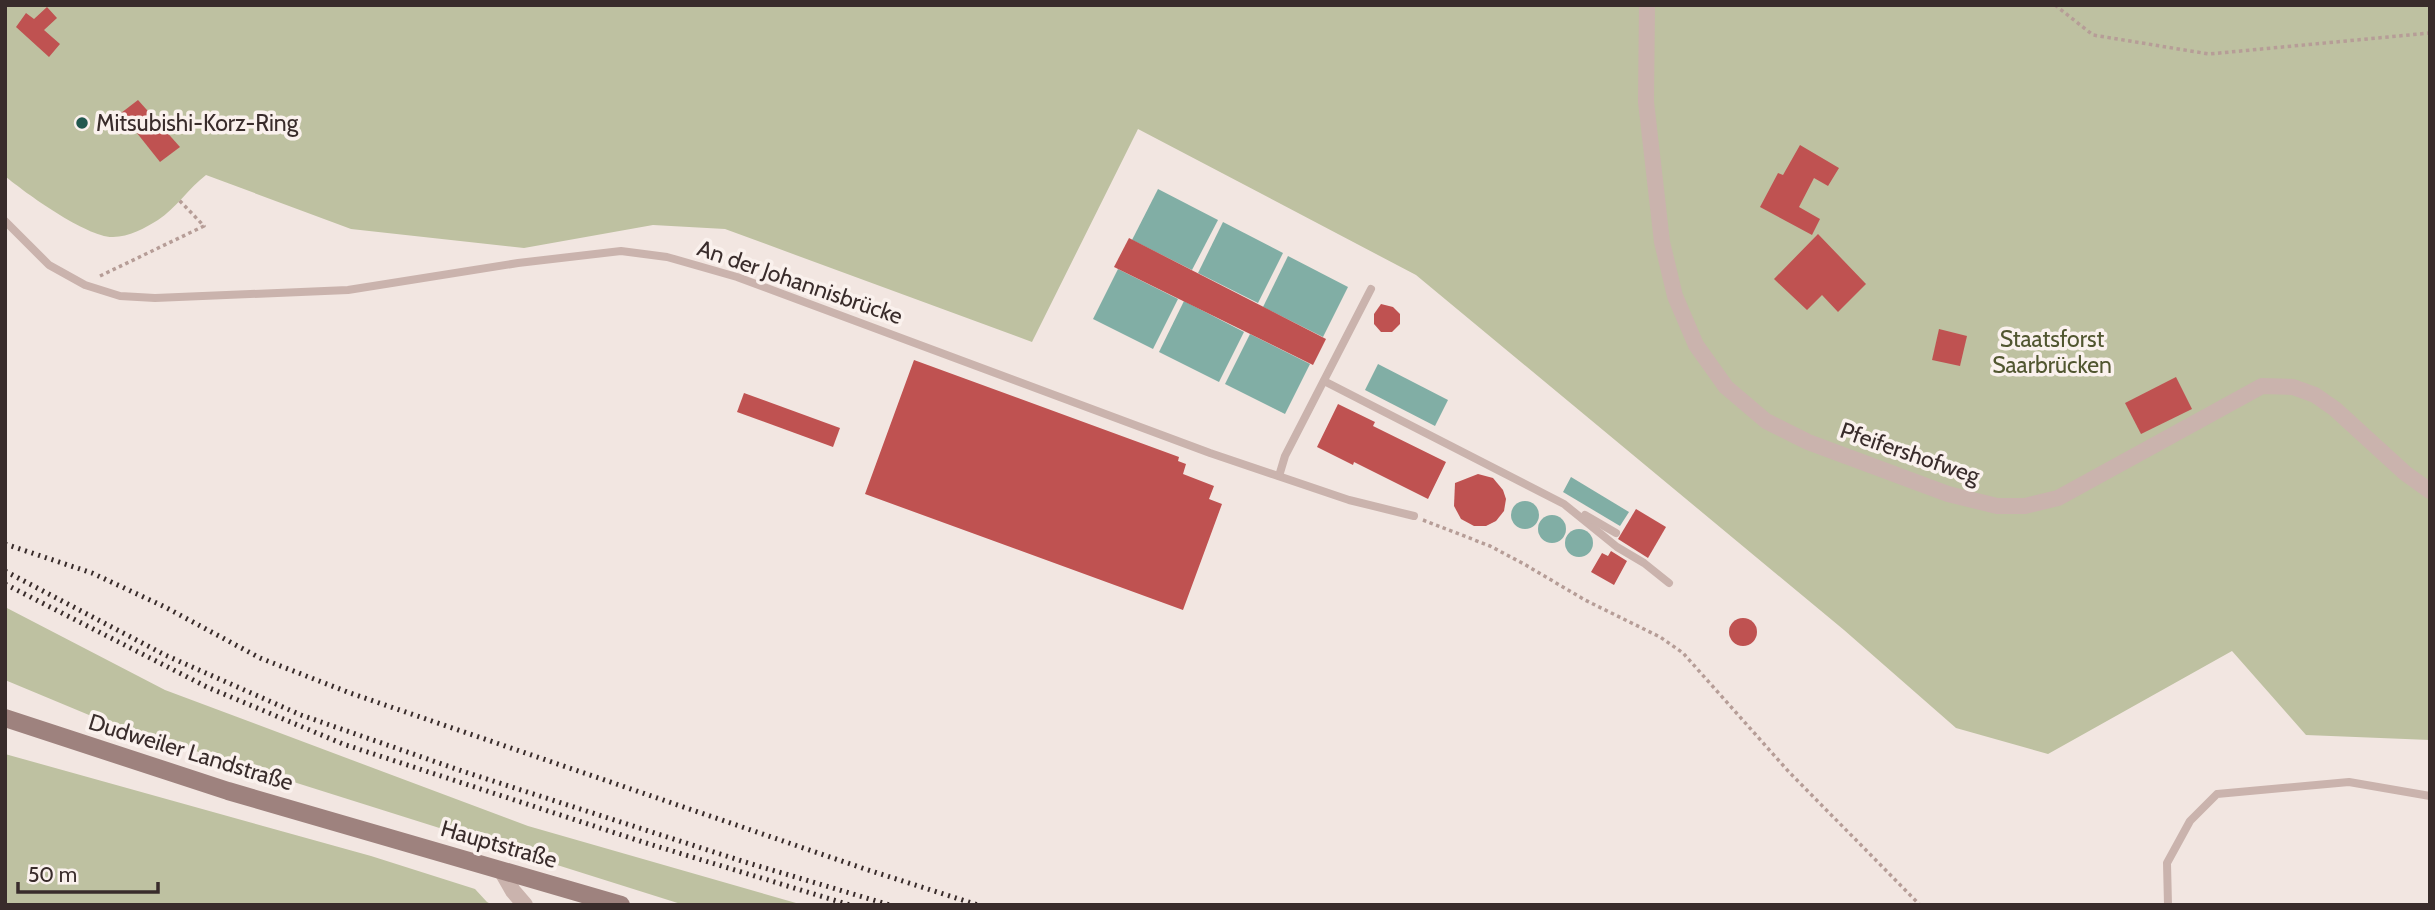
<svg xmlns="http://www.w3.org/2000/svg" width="2435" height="910" font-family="Cabin,sans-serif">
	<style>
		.green { fill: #bec1a1 }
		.water { fill: #81aea5 }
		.building { fill: #bf5251 }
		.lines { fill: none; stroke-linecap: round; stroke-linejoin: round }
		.path { stroke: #b69d97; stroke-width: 3.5; stroke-dasharray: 3.5 3.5; stroke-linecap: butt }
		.service { stroke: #cab3ad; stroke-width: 8 }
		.minor { stroke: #cab3ad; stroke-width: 16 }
		.secondary { stroke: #9e827e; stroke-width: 18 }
		.rail { stroke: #392c2b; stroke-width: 5; stroke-dasharray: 2 5; stroke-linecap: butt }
		.poi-dot { fill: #22584f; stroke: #faf1ed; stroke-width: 2.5 }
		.labels { text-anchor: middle; stroke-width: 7; stroke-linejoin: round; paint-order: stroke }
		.poi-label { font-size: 23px; fill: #392c2b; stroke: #faf1ed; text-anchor: start }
		.street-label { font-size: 23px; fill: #392c2b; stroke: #faf1ed }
		.park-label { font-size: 23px; fill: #515630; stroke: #faf1ed }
	</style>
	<rect width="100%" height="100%" fill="#f2e6e1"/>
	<!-- green -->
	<g class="green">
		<path d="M5,5H2430V740L2306,735L2232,651L2048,754L1956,728L1844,630L1416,275L1138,129L1032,342L725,229L653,225L524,248L351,229L206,175C189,188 176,208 158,220C145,228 129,237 113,237C88,238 25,193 5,176Z"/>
		<polygon points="5,607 165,690 528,826 803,905 684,905 113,725 5,680"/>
		<polygon points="5,754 371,856 475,889 487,902 493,905 5,905"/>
	</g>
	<!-- water -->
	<g class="water">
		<polygon points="1158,189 1218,220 1192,270 1132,240"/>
		<polygon points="1223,222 1283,253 1258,303 1198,273"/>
		<polygon points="1288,256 1348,287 1323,337 1263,307"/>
		<polygon points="1118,269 1178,299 1153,349 1093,319"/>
		<polygon points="1184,301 1244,332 1219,382 1159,352"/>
		<polygon points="1250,334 1310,364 1285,414 1225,384"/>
		<polygon points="1378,364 1448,400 1435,426 1365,390"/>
		<polygon points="1571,477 1629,512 1620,526 1563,492"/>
		<circle cx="1525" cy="515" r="14"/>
		<circle cx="1552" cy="529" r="14"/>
		<circle cx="1579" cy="543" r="14"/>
	</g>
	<!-- building -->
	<g class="building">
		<polygon points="47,7 57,18 44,30 60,44 49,57 16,27 26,13 34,19"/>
		<polygon points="138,100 180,147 160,162 121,113"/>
		<polygon points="1800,145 1839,168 1828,186 1814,178 1799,207 1820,219 1812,235 1760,207 1778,173 1783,175"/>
		<polygon points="1818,234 1866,284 1838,312 1822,295 1807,310 1774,279"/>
		<polygon points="1129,238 1326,339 1313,365 1114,267"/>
		<polygon points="1381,304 1393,307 1400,314 1400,324 1392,332 1381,332 1374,324 1374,314"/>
		<polygon points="1939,329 1967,336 1960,366 1932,360"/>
		<polygon points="914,360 1179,457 1178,461 1186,464 1183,474 1214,486 1209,499 1222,504 1183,610 865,494"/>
		<polygon points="2176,377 2192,409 2141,434 2125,403"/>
		<polygon points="744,393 840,428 833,447 737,412"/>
		<polygon points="1338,404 1375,422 1373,426 1446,462 1428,499 1354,462 1353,465 1317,447"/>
		<polygon points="1478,474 1493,478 1503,490 1506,499 1504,511 1496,521 1486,526 1474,526 1461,519 1454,506 1455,483"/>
		<polygon points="1636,509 1666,527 1648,558 1618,539"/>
		<polygon points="1611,551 1627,561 1614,585 1591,572 1602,553 1608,556"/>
		<circle cx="1743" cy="632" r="14"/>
	</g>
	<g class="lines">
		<!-- path -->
		<g class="path">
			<polyline points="2055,5 2093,35 2209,54 2430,33"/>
			<polyline points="100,276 204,226 179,200"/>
			<polyline points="1423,520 1490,546 1524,564 1585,600 1660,637 1683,653 1789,772 1920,905"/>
		</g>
		<!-- service -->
		<g class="service">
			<polyline points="5,221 49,265 85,285 120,296 155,298 348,290 518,263 621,251 667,257 737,277 1210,453 1349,500 1414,516"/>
			<polyline points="1324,381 1564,504 1617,547 1644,563 1669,583"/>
			<polyline points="1279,476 1285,456 1371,289"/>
			<polyline points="1585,515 1616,533"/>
			<polyline points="2168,905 2167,863 2190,821 2217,794 2349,782 2430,796"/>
		</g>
		<!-- minor -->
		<g class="minor">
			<polyline points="1647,5 1646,102 1662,242 1675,296 1696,345 1726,387 1766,421 1808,442 1948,494 1997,506 2025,506 2058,498 2262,386 2293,387 2315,395 2335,409 2405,473 2430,491"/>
			<polyline points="501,870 513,891 525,905"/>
		</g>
		<!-- secondary -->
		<polyline class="secondary" points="5,718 228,791 621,905"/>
		<!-- rail -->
		<g class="rail">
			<polyline points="5,544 92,573 165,607 260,658 350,693 865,869 978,905"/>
			<polyline points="5,571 165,655 301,715 462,771 745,862 890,905"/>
			<polyline points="5,584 207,687 343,744 646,843 850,905"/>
		</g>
	</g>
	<!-- markers -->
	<circle class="poi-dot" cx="82" cy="123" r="7"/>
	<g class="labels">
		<!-- poi labels -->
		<g class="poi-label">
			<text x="96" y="131">Mitsubishi-Korz-Ring</text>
		</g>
		<!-- street labels -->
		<g class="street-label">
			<text transform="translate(800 282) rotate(19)" y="8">An der Johannisbrücke</text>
			<text transform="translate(1910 453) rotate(19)" y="8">Pfeifershofweg</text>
			<text transform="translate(191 752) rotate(17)" y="8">Dudweiler Landstraße</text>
			<text transform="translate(499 844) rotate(16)" y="8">Hauptstraße</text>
		</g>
		<!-- park labels -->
		<g class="park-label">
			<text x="2052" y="347">Staatsforst<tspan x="2052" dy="26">Saarbrücken</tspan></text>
		</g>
	</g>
	<!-- border -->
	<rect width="2435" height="910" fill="none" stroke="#392c2b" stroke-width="14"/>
	<!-- scale -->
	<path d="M18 882v10h140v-10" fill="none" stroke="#392c2b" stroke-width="3.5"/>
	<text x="28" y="882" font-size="21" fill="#392c2b" stroke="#faf1ed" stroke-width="5" paint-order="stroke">50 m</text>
</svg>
